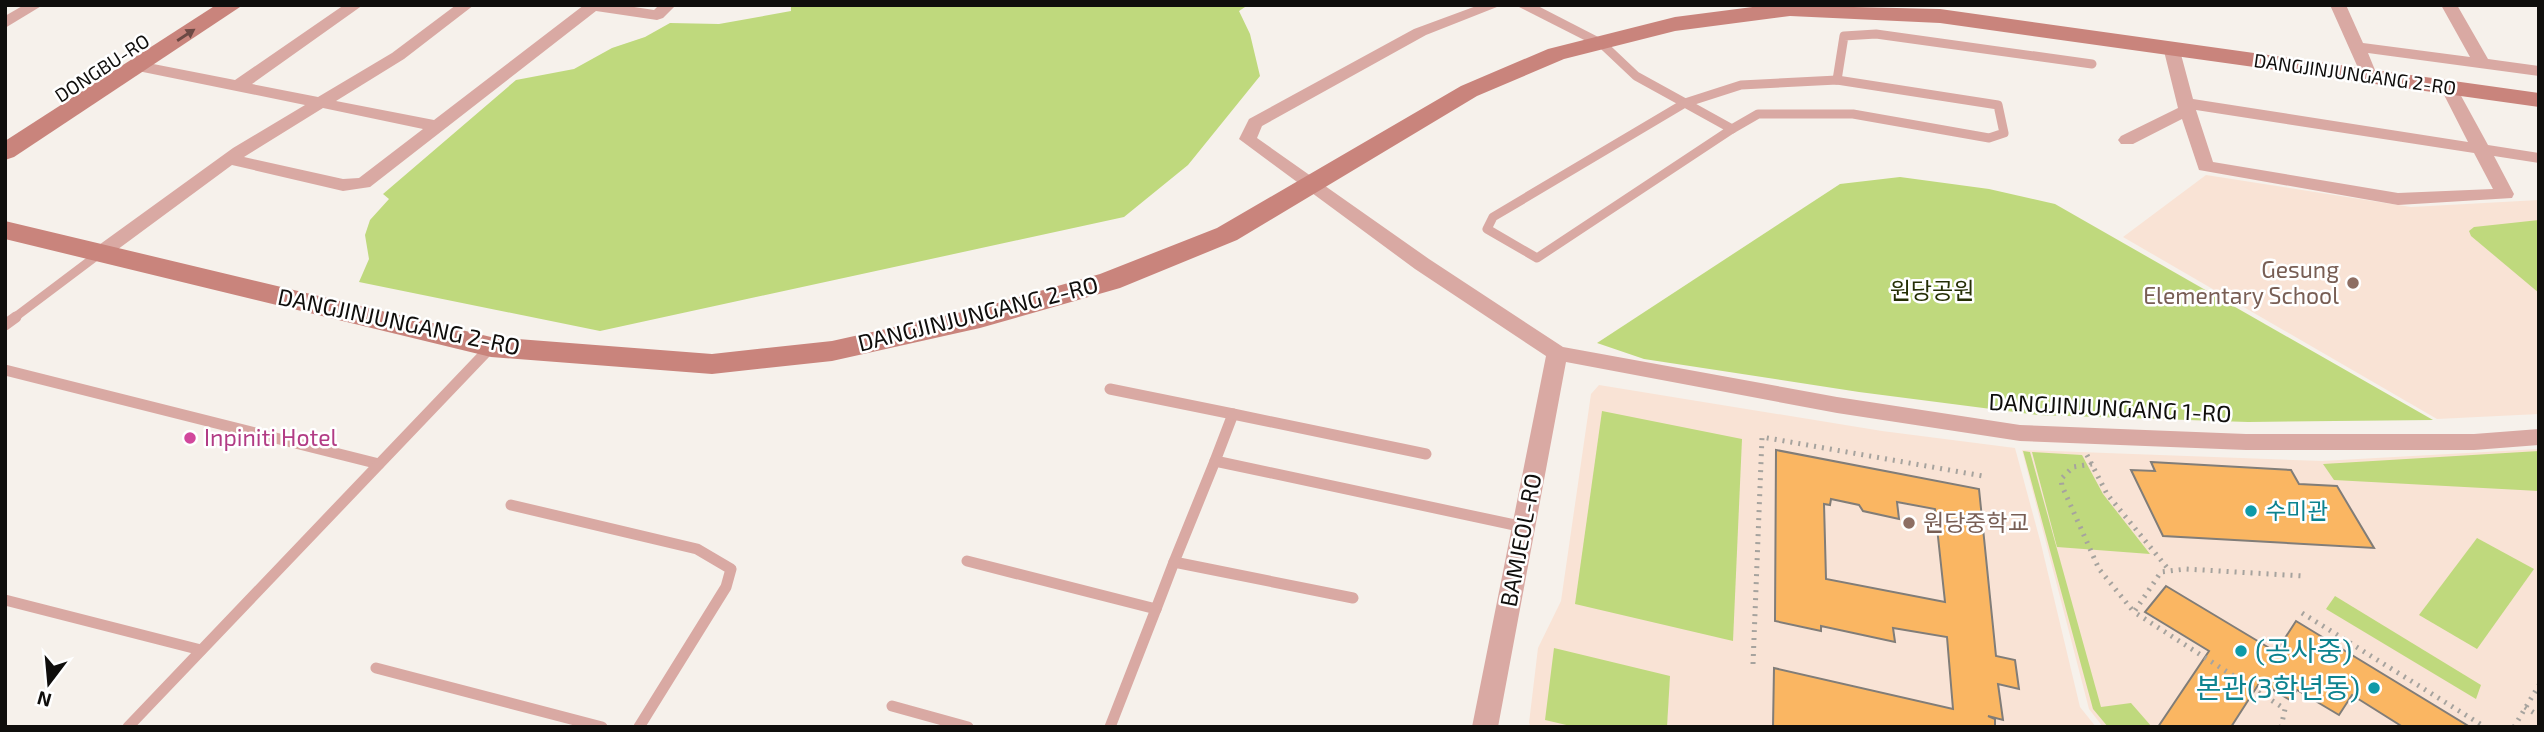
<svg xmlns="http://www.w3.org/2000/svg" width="2544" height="732" font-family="'Exo 2','Noto Sans KR',sans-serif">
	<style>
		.education { fill: #f9e3d5 }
		.green { fill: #bfd97d }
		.building { fill: #fab662; stroke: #817d78; stroke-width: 2; fill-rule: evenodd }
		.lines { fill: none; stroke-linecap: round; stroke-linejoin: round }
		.path { stroke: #a6a39e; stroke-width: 5; stroke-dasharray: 2 6; stroke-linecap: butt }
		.lane-far1 { stroke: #d9a9a3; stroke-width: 9 }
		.lane { stroke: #d9a9a3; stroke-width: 11 }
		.street { fill: #d9a9a3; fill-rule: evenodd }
		.secondary { fill: #c9847c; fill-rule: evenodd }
		.oneway { fill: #6c4944 }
		.education-dot { fill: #8d6e63; stroke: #fff; stroke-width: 2.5 }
		.hotel-dot { fill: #d1479c; stroke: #fff; stroke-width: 2.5 }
		.culture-dot { fill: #0f9aa8; stroke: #fff; stroke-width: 2.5 }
		.labels { text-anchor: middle; stroke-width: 5; stroke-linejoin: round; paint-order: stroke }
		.far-street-label { font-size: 19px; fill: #0f0e0c; stroke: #fff }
		.education-label { font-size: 23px; fill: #785e54; stroke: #fff; text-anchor: end }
		.park-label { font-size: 23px; fill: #252f05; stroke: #fff }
		.street-label { font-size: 23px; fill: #0f0e0c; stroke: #fff }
		.hotel-label { font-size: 23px; fill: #b23c85; stroke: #fff; text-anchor: start }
		.culture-label { font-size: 23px; fill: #0d838f; stroke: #fff; text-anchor: start }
		.near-culture-label { font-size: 28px; fill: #0d838f; stroke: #fff; text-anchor: start }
	</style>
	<rect width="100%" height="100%" fill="#f6f1eb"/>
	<!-- education -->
	<g class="education">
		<polygon points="2206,175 2411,207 2539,200 2539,414 2437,419 2123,237"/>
		<polygon points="1599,385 1882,431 2015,448 2041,544 2080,707 2096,727 1531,727 1529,723 1538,648 1561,601 1591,394"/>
		<polygon points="2539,449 2539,727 2103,727 2089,709 2022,450 2322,461"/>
	</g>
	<!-- green -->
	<g class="green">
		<polygon points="791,5 1248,5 1239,11 1250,34 1260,76 1188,165 1124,217 600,331 359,282 369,259 365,235 370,220 389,199 383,194 516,80 574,69 612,48 645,37 670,23 719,24 791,11"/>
		<polygon points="1900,177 1989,189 2055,204 2433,420 2248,422 2038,415 1859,392 1644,359 1597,343 1840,184"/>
		<polygon points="2539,220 2539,293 2471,236 2469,231 2474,227"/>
		<polygon points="1602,411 1742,439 1733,641 1575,604"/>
		<polygon points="2023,451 2030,452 2101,707 2131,703 2152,727 2108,727 2093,709"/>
		<polygon points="2539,451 2539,491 2334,480 2323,464"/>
		<polygon points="2032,452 2082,455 2103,494 2150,554 2057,547"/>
		<polygon points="2477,538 2534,569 2477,649 2419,615"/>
		<polygon points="2335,596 2481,685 2476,699 2326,609"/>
		<polygon points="1554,648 1670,676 1667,727 1575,727 1545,720"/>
	</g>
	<!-- building -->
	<g class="building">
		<path d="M1776,450L1979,489L1996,656L2015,660L2019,689L1998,684L2003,720L1988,716L1995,719V727H1773L1774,668L1953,709L1947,637L1893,628L1895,642L1821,626V631L1775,621ZM1831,499L1859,505L1863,511L1899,519L1897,502L1935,509L1945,602L1826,579L1824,504L1830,505Z"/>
		<polygon points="2151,462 2291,470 2299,484 2337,486 2374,548 2163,536 2131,470 2155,471"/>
		<polygon points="2166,586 2276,652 2296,621 2470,727 2403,727 2352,695 2339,715 2297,690 2290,700 2260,682 2231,727 2158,727 2209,651 2145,612"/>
	</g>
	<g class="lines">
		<!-- path -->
		<g class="path">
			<polyline points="2087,455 2107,494 2169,570"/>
			<polyline points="2092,464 2073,467 2061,479 2062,486 2099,569 2134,612"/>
			<polyline points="2302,613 2485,727"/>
			<polyline points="1753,664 1762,437 1983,476"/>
			<polyline points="2525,707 2539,716"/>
			<polyline points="2281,727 2285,709 2134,612 2161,572 2186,569 2303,576"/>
			<polyline points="2514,727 2539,685"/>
		</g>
		<!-- lane-far1 -->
		<g class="lane-far1">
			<polyline points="1600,42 1636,76 1685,103"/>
			<polyline points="1837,80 1844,36 1876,34 2092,64"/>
			<polygon points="1685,103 1732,129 1537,258 1487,229 1493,217"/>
			<polyline points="1685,103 1741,85 1837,80 1998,105 2004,133 1989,138 1853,114 1758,114 1732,129"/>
			<polyline points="14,318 99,254"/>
		</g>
		<!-- lane -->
		<g class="lane">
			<polyline points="5,325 16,317"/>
			<polyline points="5,370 379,464"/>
			<polyline points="1110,389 1233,414 1215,461 1524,527"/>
			<polyline points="1233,414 1426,454"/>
			<polyline points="1215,461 1174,562 1353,598"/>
			<polyline points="511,505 697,549 731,569 726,587 639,727"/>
			<polyline points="967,561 1156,609 1174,562"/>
			<polyline points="5,600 201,650"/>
			<polyline points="376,668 602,727"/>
			<polyline points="892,706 968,727"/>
			<polyline points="128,727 491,347"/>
			<polyline points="1110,727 1156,609"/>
		</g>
		<!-- street -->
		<g class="street">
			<polygon points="24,5 43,5 5,28 5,16"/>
			<path d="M344,5H363L252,84L318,97L392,53L456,5H474L404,59L336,101L434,120L584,5H621L654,10L659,5H676L663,18L657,20L596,11L370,187L343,191L232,165L106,258H92L89,254L92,250L233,148L305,105L138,71L132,70L130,66L132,62L138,61L235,80ZM323,108L423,129L359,178L343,179L244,157Z"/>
			<polygon points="1479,5 1502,5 1426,35 1262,126 1257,138 1429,259 1563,347 1837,397 2020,425 2246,434 2474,434 2539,429 2539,445 2474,450 2246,450 2020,441 1837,413 1566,362 1498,727 1472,727 1546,356 1415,269 1239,139 1249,119 1414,29"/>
			<polygon points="1515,5 1536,5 1608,42 1606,45 1594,45"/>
			<polygon points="2330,5 2346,5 2363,43 2470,57 2441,5 2457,5 2488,59 2539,66 2539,76 2368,53 2377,75 2375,79 2363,79"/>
			<path d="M2171,42L2179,47L2193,99L2468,142L2440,87L2442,83H2454L2488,145L2539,153V163L2494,156L2514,194L2512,198L2398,205L2199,170L2182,119L2133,144H2121L2118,140L2121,136L2178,108L2163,47ZM2196,110L2474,153L2493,189L2398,193L2213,162Z"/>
		</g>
		<!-- secondary -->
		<g class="secondary">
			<polygon points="216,5 243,5 14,157 5,160 5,141"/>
			<polygon points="1768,5 1940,9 2539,93 2539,107 1940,23 1790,16 1675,31 1564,59 1477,96 1237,240 1120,288 980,328 832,361 712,374 491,357 5,239 5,221 491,337 712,354 832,341 980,308 1100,274 1217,228 1461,86 1548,49 1675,17"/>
		</g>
	</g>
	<!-- one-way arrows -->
	<defs><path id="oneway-solid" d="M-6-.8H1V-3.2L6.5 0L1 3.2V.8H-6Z" transform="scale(1.75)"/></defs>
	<use class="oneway" href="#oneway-solid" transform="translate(186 35) rotate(-33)"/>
	<!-- markers -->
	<g class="education-dot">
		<circle cx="2353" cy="283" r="7"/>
		<circle cx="1909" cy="523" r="7"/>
	</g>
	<circle class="hotel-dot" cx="190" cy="438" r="7"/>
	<g class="culture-dot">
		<circle cx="2251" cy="511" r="7"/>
		<circle cx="2241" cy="651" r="7"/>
		<circle cx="2374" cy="688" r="7"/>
	</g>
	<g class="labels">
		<!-- far-street labels -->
		<g class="far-street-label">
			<text transform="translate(102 68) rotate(-33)" y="7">DONGBU-RO</text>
			<text transform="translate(2355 74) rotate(8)" y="7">DANGJINJUNGANG 2-RO</text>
		</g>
		<!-- education labels -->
		<g class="education-label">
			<text x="2339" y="278">Gesung<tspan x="2339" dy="26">Elementary School</tspan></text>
			<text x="1923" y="531" text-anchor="start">원당중학교</text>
		</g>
		<!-- park labels -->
		<g class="park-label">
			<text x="1932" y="299">원당공원</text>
		</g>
		<!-- street labels -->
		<g class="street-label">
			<text transform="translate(978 314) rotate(-14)" y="8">DANGJINJUNGANG 2-RO</text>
			<text transform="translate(399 322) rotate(12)" y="8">DANGJINJUNGANG 2-RO</text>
			<text transform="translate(2110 408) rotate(3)" y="8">DANGJINJUNGANG 1-RO</text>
			<text transform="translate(1521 540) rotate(-79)" y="8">BAMJEOL-RO</text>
		</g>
		<!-- hotel labels -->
		<g class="hotel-label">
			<text x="204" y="446">Inpiniti Hotel</text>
		</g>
		<!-- culture labels -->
		<g class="culture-label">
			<text x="2265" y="519">수미관</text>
		</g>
		<!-- near-culture labels -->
		<g class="near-culture-label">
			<text x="2255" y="661">(공사중)</text>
			<text x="2360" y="698" text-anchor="end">본관(3학년동)</text>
		</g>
	</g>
	<!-- border -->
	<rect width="2544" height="732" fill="none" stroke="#0f0e0c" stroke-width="14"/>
	<!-- north arrow -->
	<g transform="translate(49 683) rotate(196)" stroke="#ffffff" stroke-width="5" paint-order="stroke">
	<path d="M0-5L12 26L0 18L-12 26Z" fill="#0f0e0c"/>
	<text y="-10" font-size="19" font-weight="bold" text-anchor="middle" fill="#0f0e0c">N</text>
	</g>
</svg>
